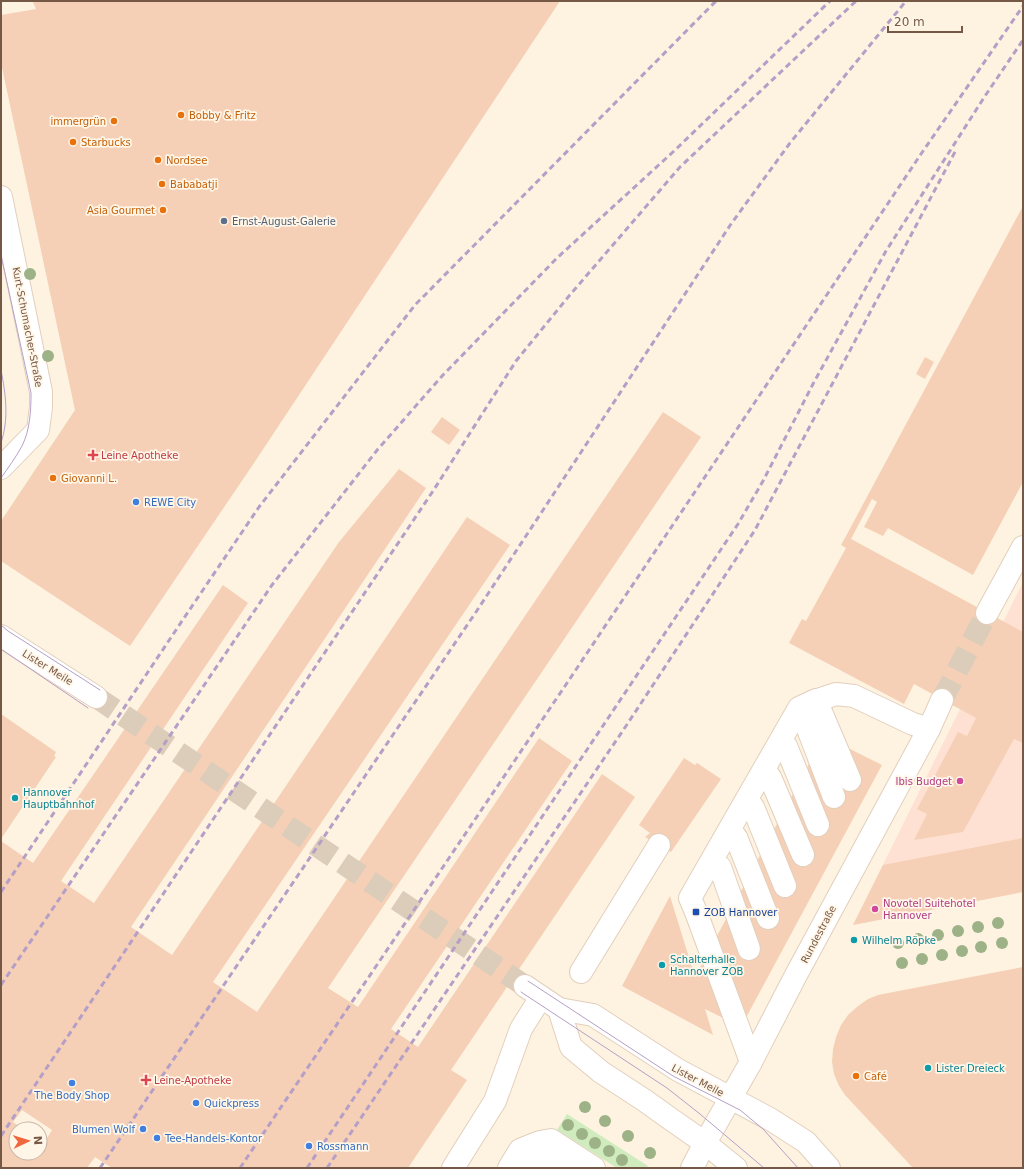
<svg xmlns="http://www.w3.org/2000/svg" width="1024" height="1169" font-family="'DejaVu Sans',sans-serif">
	<style>
		.commercial { fill: #ffe1d3 }
		.green { fill: #d0ecbe }
		.building { fill: #f5d0b6; fill-rule: evenodd }
		.lines { fill: none; stroke-linecap: round; stroke-linejoin: round }
		.minor-tunnel { stroke: #dcccba; stroke-width: 22; stroke-dasharray: 22 11; stroke-linecap: butt }
		.minor-casing { stroke: #e2cfbc; stroke-width: 24 }
		.minor { stroke: #fff; stroke-width: 22 }
		.tram { stroke: #b59fc7; stroke-width: 1 }
		.rail { stroke: #b59fc7; stroke-width: 3; stroke-dasharray: 6 4; stroke-linecap: butt }
		.tree { fill: #9eb287 }
		.food-dot { fill: #e8710a; stroke: #fff6e8; stroke-width: 1.5 }
		.service-dot { fill: #5c6f8a; stroke: #fff6e8; stroke-width: 1.5 }
		.health-dot { fill: #e0444e; stroke: #fff6e8; stroke-width: 1.5 }
		.shop-dot { fill: #3f7fe0; stroke: #fff6e8; stroke-width: 1.5 }
		.hotel-dot { fill: #d1479c; stroke: #fff6e8; stroke-width: 1.5 }
		.culture-dot { fill: #0f9aa8; stroke: #fff6e8; stroke-width: 1.5 }
		.transit-dot { fill: #1a4fb4; stroke: #fff6e8; stroke-width: 1.5 }
		.labels { text-anchor: middle; stroke-width: 3.5; stroke-linejoin: round; paint-order: stroke }
		.food-label { font-size: 10px; fill: #c56008; stroke: #fff6e8; text-anchor: start }
		.service-label { font-size: 10px; fill: #4e5e75; stroke: #fff6e8; text-anchor: start }
		.street-label { font-size: 10px; fill: #765846; stroke: #fff6e8 }
		.health-label { font-size: 10px; fill: #be3a42; stroke: #fff6e8; text-anchor: start }
		.shop-label { font-size: 10px; fill: #366cbe; stroke: #fff6e8; text-anchor: start }
		.hotel-label { font-size: 10px; fill: #b23c85; stroke: #fff6e8; text-anchor: end }
		.culture-label { font-size: 10px; fill: #0d838f; stroke: #fff6e8; text-anchor: start }
		.transit-label { font-size: 10px; fill: #164399; stroke: #fff6e8; text-anchor: start }
	</style>
	<rect width="100%" height="100%" fill="#fef3e1"/>
	<!-- commercial -->
	<polygon class="commercial" points="1023,582 1023,892 853,925"/>
	<!-- green -->
	<polygon class="green" points="567,1114 648,1166 646,1168 617,1168 557,1130"/>
	<!-- building -->
	<g class="building">
		<polygon points="36,1 560,1 252,466 130,646 1,561 1,521 75,410 1,63 1,15 36,9 33,2"/>
		<polygon points="1023,206 1023,482 973,575 888,528 883,536 864,527 877,502 872,499 851,539 1023,632 1023,743 1014,739 963,832 914,840 927,814 917,809 958,732 967,736 976,718 914,684 904,704 789,643 802,619 806,621 846,548 841,545 846,536"/>
		<polygon points="925,357 934,362 925,379 916,374"/>
		<path d="M663,412L701,437L328,988L358,1007L539,738L572,761L391,1029L418,1047L602,774L635,797L451,1070L467,1080L408,1168H112L95,1157L87,1168H1V841L33,863L223,585L248,603L61,881L94,903L339,542L399,469L426,488L131,927L172,955L467,517L510,545L213,982L257,1012ZM22,1110L52,1130L44,1143L40,1141V1153H16V1129H23L13,1122Z"/>
		<polygon points="442,417 460,430 449,445 431,432"/>
		<polygon points="1,714 56,752 54,756 56,757 1,839"/>
		<polygon points="824,736 882,765 741,1027 705,1009 713,1035 622,986 670,896 695,977"/>
		<polygon points="684,758 695,765 697,763 721,779 671,852 645,837 650,833 639,825"/>
		<polygon points="1023,838 1023,892 853,925 883,865"/>
		<polygon points="1023,967 1023,1168 913,1168 845,1095 839,1086 834,1074 832,1062 833,1049 836,1037 841,1025 848,1015 858,1006 868,999 878,995"/>
	</g>
	<g class="lines">
		<!-- minor-tunnel -->
		<g class="minor-tunnel">
			<polyline points="96,697 525,986"/>
			<polyline points="942,700 987,613"/>
		</g>
		<defs>
			<g id="minor">
				<polyline points="1,197 41,392 41,407 38,430 1,468"/>
				<polyline points="987,613 1023,547"/>
				<polyline points="1,636 96,697"/>
				<polyline points="816,700 850,780"/>
				<polyline points="805,713 812,702 836,694 854,696 913,724 929,729"/>
				<polyline points="803,716 834,797"/>
				<polyline points="786,746 818,825"/>
				<polyline points="770,777 803,855"/>
				<polyline points="753,807 785,886"/>
				<polyline points="736,837 768,918"/>
				<polyline points="720,867 749,949"/>
				<polyline points="581,972 659,845"/>
				<polyline points="525,986 559,1009 593,1015 678,1070 770,1119 806,1142 829,1168"/>
				<polyline points="559,1009 571,1047 601,1072 644,1100 672,1120 705,1143 736,1168"/>
				<polyline points="751,1062 696,912 690,898 799,708 812,702"/>
				<polyline points="453,1168 495,1101 521,1029 541,997"/>
				<polyline points="509,1168 520,1150 540,1142 551,1140 594,1168"/>
				<path d="M531,1168C544,1160 553,1161 566,1168"/>
				<polyline points="692,1168 705,1143 751,1062 796,975 929,729 942,700"/>
			</g>
		</defs>
		<!-- minor casing -->
		<use href="#minor" class="minor-casing"/>
		<!-- minor -->
		<use href="#minor" class="minor"/>
		<!-- tram -->
		<g class="tram">
			<path d="M1,255L31,393C31,411 30,430 22,446C16,457 8,468 1,478"/>
			<path d="M1,370C6,395 9,419 1,443"/>
			<polyline points="1,625 8,631 100,690"/>
			<polyline points="1,649 88,708"/>
			<polyline points="528,981 673,1076 740,1110 763,1129 798,1168"/>
			<polyline points="521,992 667,1088 700,1114 764,1168"/>
		</g>
		<!-- rail -->
		<g class="rail">
			<polyline points="1,892 184,618 259,507 415,305 716,1"/>
			<polyline points="1,985 272,585 378,449 443,375 557,258 674,151 830,1"/>
			<polyline points="1,1136 433,491 516,361 569,296 680,167 856,1"/>
			<polyline points="100,1168 476,612 731,224 790,143 906,1"/>
			<polyline points="240,1168 565,686 921,154 1023,6"/>
			<polyline points="307,1168 738,524 763,481 813,384 886,251 985,96 1023,40"/>
			<polyline points="327,1168 626,726 755,530 956,150"/>
		</g>
	</g>
	<!-- trees -->
	<g class="tree">
		<circle cx="30" cy="274" r="6"/>
		<circle cx="48" cy="356" r="6"/>
		<circle cx="998" cy="923" r="6"/>
		<circle cx="978" cy="927" r="6"/>
		<circle cx="958" cy="931" r="6"/>
		<circle cx="938" cy="935" r="6"/>
		<circle cx="918" cy="939" r="6"/>
		<circle cx="898" cy="943" r="6"/>
		<circle cx="1002" cy="943" r="6"/>
		<circle cx="981" cy="947" r="6"/>
		<circle cx="962" cy="951" r="6"/>
		<circle cx="942" cy="955" r="6"/>
		<circle cx="922" cy="959" r="6"/>
		<circle cx="902" cy="963" r="6"/>
		<circle cx="585" cy="1107" r="6"/>
		<circle cx="605" cy="1121" r="6"/>
		<circle cx="568" cy="1125" r="6"/>
		<circle cx="582" cy="1134" r="6"/>
		<circle cx="628" cy="1136" r="6"/>
		<circle cx="595" cy="1143" r="6"/>
		<circle cx="609" cy="1151" r="6"/>
		<circle cx="650" cy="1153" r="6"/>
		<circle cx="622" cy="1160" r="6"/>
	</g>
	<!-- markers -->
	<g class="food-dot">
		<circle cx="181" cy="115" r="4"/>
		<circle cx="114" cy="121" r="4"/>
		<circle cx="73" cy="142" r="4"/>
		<circle cx="158" cy="160" r="4"/>
		<circle cx="162" cy="184" r="4"/>
		<circle cx="163" cy="210" r="4"/>
		<circle cx="53" cy="478" r="4"/>
		<circle cx="856" cy="1076" r="4"/>
	</g>
	<circle class="service-dot" cx="224" cy="221" r="4"/>
	<g class="health-dot">
		<path d="M91 449h4v4h4v4h-4v4h-4v-4h-4v-4h4z"/>
		<path d="M144 1074h4v4h4v4h-4v4h-4v-4h-4v-4h4z"/>
	</g>
	<g class="shop-dot">
		<circle cx="136" cy="502" r="4"/>
		<circle cx="72" cy="1083" r="4"/>
		<circle cx="196" cy="1103" r="4"/>
		<circle cx="143" cy="1129" r="4"/>
		<circle cx="157" cy="1138" r="4"/>
		<circle cx="309" cy="1146" r="4"/>
	</g>
	<g class="hotel-dot">
		<circle cx="960" cy="781" r="4"/>
		<circle cx="875" cy="909" r="4"/>
	</g>
	<g class="culture-dot">
		<circle cx="15" cy="798" r="4"/>
		<circle cx="854" cy="940" r="4"/>
		<circle cx="662" cy="965" r="4"/>
		<circle cx="928" cy="1068" r="4"/>
	</g>
	<rect class="transit-dot" x="692" y="908" width="8" height="8" rx="2"/>
	<g class="labels">
		<!-- food labels -->
		<g class="food-label">
			<text x="189" y="119">Bobby &amp; Fritz</text>
			<text x="106" y="125" text-anchor="end">immergrün</text>
			<text x="81" y="146">Starbucks</text>
			<text x="166" y="164">Nordsee</text>
			<text x="170" y="188">Bababatji</text>
			<text x="155" y="214" text-anchor="end">Asia Gourmet</text>
			<text x="61" y="482">Giovanni L.</text>
			<text x="864" y="1080">Café</text>
		</g>
		<!-- service labels -->
		<g class="service-label">
			<text x="232" y="225">Ernst-August-Galerie</text>
		</g>
		<!-- street labels -->
		<g class="street-label">
			<text transform="translate(28 327) rotate(79)" y="4">Kurt-Schumacher-Straße</text>
			<text transform="translate(48 667) rotate(32)" y="4">Lister Meile</text>
			<text transform="translate(818 934) rotate(-62)" y="4">Rundestraße</text>
			<text transform="translate(698 1080) rotate(28)" y="4">Lister Meile</text>
		</g>
		<!-- health labels -->
		<g class="health-label">
			<text x="101" y="459">Leine Apotheke</text>
			<text x="154" y="1084">Leine-Apotheke</text>
		</g>
		<!-- shop labels -->
		<g class="shop-label">
			<text x="144" y="506">REWE City</text>
			<text x="72" y="1099" text-anchor="middle">The Body Shop</text>
			<text x="204" y="1107">Quickpress</text>
			<text x="135" y="1133" text-anchor="end">Blumen Wolf</text>
			<text x="165" y="1142">Tee-Handels-Kontor</text>
			<text x="317" y="1150">Rossmann</text>
		</g>
		<!-- hotel labels -->
		<g class="hotel-label">
			<text x="952" y="785">Ibis Budget</text>
			<text x="883" y="907" text-anchor="start">Novotel Suitehotel<tspan x="883" dy="12">Hannover</tspan></text>
		</g>
		<!-- culture labels -->
		<g class="culture-label">
			<text x="23" y="796">Hannover<tspan x="23" dy="12">Hauptbahnhof</tspan></text>
			<text x="862" y="944">Wilhelm Röpke</text>
			<text x="670" y="963">Schalterhalle<tspan x="670" dy="12">Hannover ZOB</tspan></text>
			<text x="936" y="1072">Lister Dreieck</text>
		</g>
		<!-- transit labels -->
		<g class="transit-label">
			<text x="704" y="916">ZOB Hannover</text>
		</g>
	</g>
	<!-- border -->
	<rect width="1024" height="1169" fill="none" stroke="#765846" stroke-width="4"/>
	<!-- north arrow -->
	<g transform="translate(28 1141) rotate(86)"><circle r="19" fill="#fff6e8" stroke="#c8b7a7"/>
	<path d="M0-3L7 15L0 10L-7 15Z" fill="#f1673d"/>
	<text y="-6" font-size="11" font-weight="bold" text-anchor="middle" fill="#765846">N</text>
	</g>
	<!-- scale -->
	<path d="M888 26v6h74v-6" fill="none" stroke="#765846" stroke-width="2"/>
	<text x="894" y="26" font-size="12" fill="#765846" stroke="#fff6e8" stroke-width="3" paint-order="stroke">20 m</text>
</svg>
